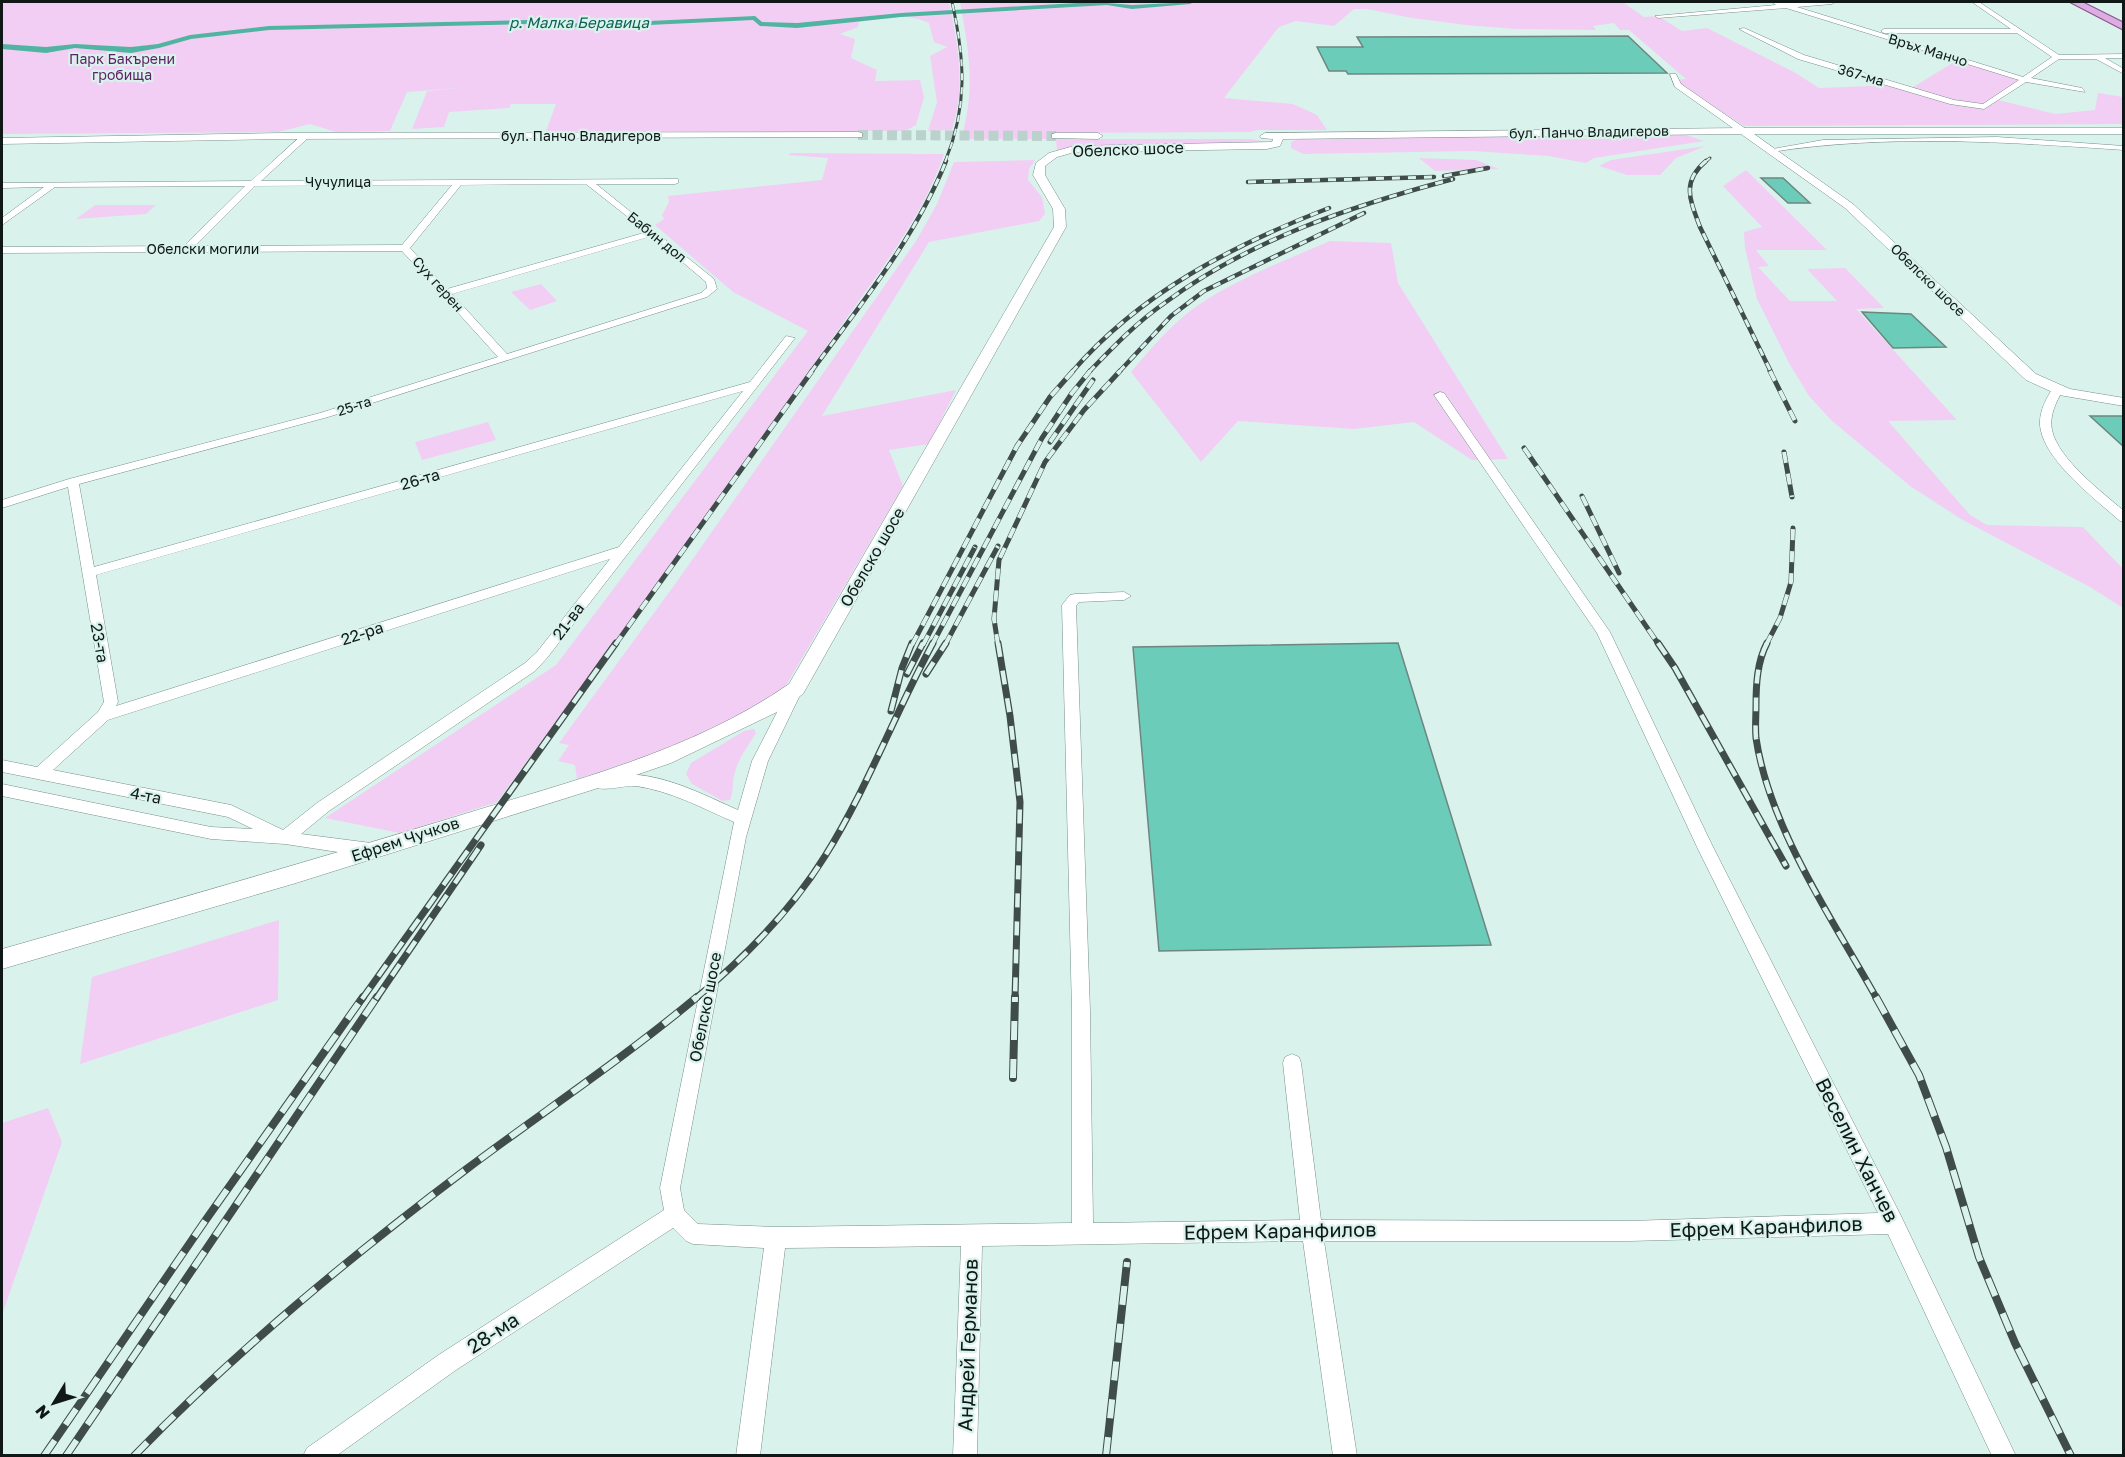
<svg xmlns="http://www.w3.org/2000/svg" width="2125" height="1457" font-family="'Golos Text',sans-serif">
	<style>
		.green { fill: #f2cef4 }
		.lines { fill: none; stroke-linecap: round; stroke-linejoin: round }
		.canal { fill: #50b4a1; fill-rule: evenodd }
		.building { fill: #6bcdb9; stroke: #6e8680; stroke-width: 1.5 }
		.tertiary-tunnel { stroke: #bbd2cc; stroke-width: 10; stroke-dasharray: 10 4.5; stroke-linecap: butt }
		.minor-casing { stroke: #778f8a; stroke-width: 1 }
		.tertiary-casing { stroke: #778f8a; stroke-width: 1 }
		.primary-casing { stroke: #87548d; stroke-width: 2 }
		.minor { fill: #fff; fill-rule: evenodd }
		.tertiary { fill: #fff; fill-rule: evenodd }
		.primary { fill: #ddace1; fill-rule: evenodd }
		.rail-far4-casing { stroke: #3f4c49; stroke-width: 3 }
		.rail-far3-casing { stroke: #3f4c49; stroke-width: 4.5 }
		.rail-far2-casing { stroke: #3f4c49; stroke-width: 5 }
		.rail-far1-casing { stroke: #3f4c49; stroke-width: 7 }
		.rail-casing { stroke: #3f4c49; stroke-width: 8 }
		.rail-far4 { stroke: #d9f3ec; stroke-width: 2; stroke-dasharray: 7; stroke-linecap: butt }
		.rail-far3 { stroke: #d9f3ec; stroke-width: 3; stroke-dasharray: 8; stroke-linecap: butt }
		.rail-far2 { stroke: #d9f3ec; stroke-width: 4; stroke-dasharray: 11; stroke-linecap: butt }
		.rail-far1 { stroke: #d9f3ec; stroke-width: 4.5; stroke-dasharray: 14; stroke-linecap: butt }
		.rail { stroke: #d9f3ec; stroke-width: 6; stroke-dasharray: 19; stroke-linecap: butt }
		.labels { text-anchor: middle; stroke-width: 4.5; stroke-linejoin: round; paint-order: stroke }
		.far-street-label { font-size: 14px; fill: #0f1816; stroke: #d9f3ec }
		.far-park-label { font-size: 14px; fill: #602165; stroke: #d9f3ec }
		.far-water-label { font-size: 15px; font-style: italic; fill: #0d6154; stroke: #d9f3ec }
		.street-label { font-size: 16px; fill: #0f1816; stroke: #d9f3ec }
		.near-street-label { font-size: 20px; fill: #0f1816; stroke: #d9f3ec }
	</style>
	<rect width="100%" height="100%" fill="#d9f3ec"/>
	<!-- green -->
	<g class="green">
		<path d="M2,2H949C958,46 966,86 952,130L928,131L937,102L930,56L947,47L934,42L929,23C905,12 885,18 859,22L858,27L840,34L855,39L851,58L877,70L875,81L920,80L924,97L916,125L905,131H546L556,104H511L509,108L449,112L444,127L412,129L427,91L457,88L407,92L390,131L336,132L310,124L278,132L2,134Z"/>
		<path d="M960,2H1623L1644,17L1658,16L1682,31L1707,28L1794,72L1819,88L1896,85L1910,89L1959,59L2023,79L1994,99L2055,114L2095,110L2098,93L2123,97V124L1744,126L1673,80L1686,79L1629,30H1620L1614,23L1593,26L1596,30L1515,29L1466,25L1412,18L1367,9H1354L1334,26L1296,21L1279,27L1224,98L1293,104L1317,115L1327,130H1258L1249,132L1057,133V139H1250L1267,142L1083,146L1057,150L1056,139H961C976,87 969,53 960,2Z"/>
		<polygon points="1686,135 1704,141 1594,158 1586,163 1548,156 1472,151 1303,154 1291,148 1291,142 1300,138 1557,136 1564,139 1614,138 1617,136"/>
		<polygon points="1706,146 1676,158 1660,175 1627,175 1599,166 1611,160"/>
		<path d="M791,153L944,154C930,196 907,232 883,267L664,574L497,802L400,833L325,818L556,665L808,331L733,292L655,225L664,219L662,215L669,202L668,196L822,180L828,158L788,155Z"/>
		<polygon points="1419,158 1476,160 1499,169 1435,171"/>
		<path d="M1035,160L1029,169L1028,180L1042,197L1045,214L1039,221L929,242L822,416L956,390L929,444L889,450L903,486L785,687C729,731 645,759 577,779L575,765L558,761L569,745L559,743L678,580L916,241L937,204L954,162Z"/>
		<polygon points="1746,170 1827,250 1756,250 1769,266 1758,267 1790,301 1837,301 1807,269 1845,268 1884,308 1856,309 1957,420 1888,421 1970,515 1987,525 2083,527 2123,569 2123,608 2090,587 1961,519 1910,486 1831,420 1809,396 1789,363 1757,299 1745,248 1744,232 1762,227 1723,186"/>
		<polygon points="95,205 156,205 146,214 76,219"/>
		<path d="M1330,241L1391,243L1398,283L1508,459L1472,460L1414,422L1354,429L1238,421L1201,462L1131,372C1151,348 1174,321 1200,304C1241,277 1286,260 1330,241Z"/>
		<polygon points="541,284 557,301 530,310 511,292"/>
		<polygon points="488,422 496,440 422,460 415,442"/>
		<path d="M754,729L756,733C748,746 737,760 734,776C732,784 734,791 730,800L723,801L692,784L686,774L691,763L744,731Z"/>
		<polygon points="279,920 278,1000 80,1064 92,977"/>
		<polygon points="48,1108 62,1142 2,1315 2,1123"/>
	</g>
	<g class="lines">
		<!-- canal -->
		<polygon class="canal" points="1095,2 1132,5 1194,2 1190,4 1132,9 1107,5 901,17 797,28 760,26 753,20 587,28 528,24 269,30 191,39 159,48 131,53 75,48 46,53 2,49 2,44 46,47 75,44 131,47 158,44 190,35 269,26 528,20 587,24 755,16 762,22 797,23 901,13"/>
	</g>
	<!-- building -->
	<g class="building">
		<polygon points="1628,36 1667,73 1348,74 1346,71 1329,71 1317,47 1363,47 1357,37"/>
		<polygon points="1761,178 1783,178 1810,203 1788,203"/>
		<polygon points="1862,312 1911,314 1946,347 1893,348"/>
		<polygon points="2090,416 2124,416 2124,447"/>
		<polygon points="1398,643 1491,945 1159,951 1133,647"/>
	</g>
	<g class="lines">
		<!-- tertiary-tunnel -->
		<polyline class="tertiary-tunnel" points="858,135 1056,136"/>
		<defs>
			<g id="minor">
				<polygon points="1772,2 1835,2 1832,4 1797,7 2023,77 2052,57 2017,33 1884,33 1881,31 1884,29 2011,29 1972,2 1979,2 2059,55 2124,54 2124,58 2105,58 2124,69 2124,74 2096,59 2059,59 2031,78 2082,88 2085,92 2026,82 1984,109 1950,104 1798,59 1739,29 1744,28 1804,55 1954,100 1983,104 2019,80 1786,8 1658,18 1655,16 1776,5"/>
				<polygon points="1670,74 1676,74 1681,84 1746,129 1746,133 1740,133 1675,87"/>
				<path d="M302,135L309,137L261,181L678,179V183L675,184H596L714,279L717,289L707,297L328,417L79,484L94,567L750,382L786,336L795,338L547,658L535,671L329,811L301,834L371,843L377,845L379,850L377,855L371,857L285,844L211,839L2,796V784L211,827L253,829L228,817L2,772V760L37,767L98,712L104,702L68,487L2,508V500L69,479L320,413L498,357L402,251L2,253V247L184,246L245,186L55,187L2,225V218L44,187L2,188V183L251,181ZM586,184L647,232L447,289L410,248L461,185ZM452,185L402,245L195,246L255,186ZM652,236L706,282L707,288L701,293L507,354L452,294ZM743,391L619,547L116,706L118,702L96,575ZM610,559L537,652L525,663L317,803L283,830L231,805L53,770L108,720Z"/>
				<path d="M1997,137L2124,146V150C2007,142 1887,134 1771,152L1767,150L1823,140Z"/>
				<path d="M2057,387L2063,390C2056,402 2049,416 2052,430C2058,459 2102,492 2124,511V522L2120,521C2095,499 2048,463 2041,431C2037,416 2045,400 2053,388Z"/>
				<path d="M1440,392L1444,393L1610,632L1713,847L1901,1216L2016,1456H1992L1888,1234L1629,1241H1324L1357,1456H1333L1303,1241L982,1246L977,1456H953L961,1246L785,1248L760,1456H736L764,1248L693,1244L686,1241L673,1228L456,1370L336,1456H303L307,1448L440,1354L664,1210L660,1188L734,822C702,808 671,791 636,786C622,785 607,792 593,787L591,783L593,779C644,763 693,790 738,810L752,761L791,685L796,684L803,689L768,761L746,837L680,1188L684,1210L698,1224L776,1227L1072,1223V1011L1062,605L1070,595L1075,594L1124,592L1131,596L1124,600L1079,602L1076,606L1090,1011L1093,1223L1300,1220L1283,1063L1285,1057L1292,1054L1299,1057L1301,1063L1321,1220L1629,1221L1878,1213L1697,847L1597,633L1434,395Z"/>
			</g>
			<g id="tertiary">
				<path d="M1743,128H2124V134H1754L1853,204L2036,374L2070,389L2124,398V406L2059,395L2026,380L1845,208L1741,134L1283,139L1280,146L1267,149L1075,152L1057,157L1045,166V175L1065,209L1066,227L803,694L777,712L671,763L595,789L296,883L2,969V949C154,906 307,862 458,816C571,781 691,752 789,684L1054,227L1053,209L1033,175L1036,163L1049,153L1074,146L1272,142L1273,139L1261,138L1260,136L1265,133Z"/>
				<polygon points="858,132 862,133 862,137 281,139 2,144 2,138 281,133"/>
				<polygon points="1056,133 1098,133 1103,136 1098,139 1052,138 1052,134"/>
			</g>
			<polygon id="primary" points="2070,2 2082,2 2124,23 2124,30"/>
		</defs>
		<!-- minor casing -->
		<use href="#minor" class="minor-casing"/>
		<!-- tertiary casing -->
		<use href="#tertiary" class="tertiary-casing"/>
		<!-- primary casing -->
		<use href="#primary" class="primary-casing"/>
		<!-- minor -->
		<use href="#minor" class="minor"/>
		<!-- tertiary -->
		<use href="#tertiary" class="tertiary"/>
		<!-- primary -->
		<use href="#primary" class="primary"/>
		<defs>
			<g id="rail-far4">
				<path d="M945,162C968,106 965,60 952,2"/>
				<polyline points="1705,162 1710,158"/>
			</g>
			<g id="rail-far3">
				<path d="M1706,161C1681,182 1690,200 1700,227L1771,372"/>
				<polyline points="1444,176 1488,168"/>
				<polyline points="1248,182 1434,177"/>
				<path d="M811,372C860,305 915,239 946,161"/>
				<path d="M1072,372C1140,293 1233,245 1329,208"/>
				<path d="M1089,372C1113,347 1137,322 1166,302C1251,239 1352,206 1453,179"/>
				<polyline points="1119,372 1171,316 1204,291 1364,213"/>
			</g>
			<g id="rail-far2">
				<polyline points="1770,371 1795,421"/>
				<polyline points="1050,442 1093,380"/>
				<polyline points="1524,448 1659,645"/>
				<polyline points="1784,452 1792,497"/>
				<polyline points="1582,496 1619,573"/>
				<polyline points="615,645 812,371"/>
				<polyline points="912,645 1017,446 1050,397 1073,371"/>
				<polyline points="923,645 975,547"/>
				<polyline points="932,645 1042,438 1072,393 1090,371"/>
				<polyline points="945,645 998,546"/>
				<polyline points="998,645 994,619 999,560 1045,462 1084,410 1120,371"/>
				<polyline points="1766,645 1780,618 1791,582 1793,528"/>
			</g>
			<g id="rail-far1">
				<polyline points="998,643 1010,716 1020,802 1015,999"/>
				<polyline points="1658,643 1675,668 1786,866"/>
				<path d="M1767,643C1757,662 1756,685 1756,706C1756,716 1755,727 1756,738C1769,827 1833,920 1877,999"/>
				<polyline points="907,674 923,643"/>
				<polyline points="926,674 946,643"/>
				<polyline points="891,711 902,668 912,643"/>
				<polyline points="362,999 616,643"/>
				<polyline points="376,999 481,845"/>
				<path d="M695,999C744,958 791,911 825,856C867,789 895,713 933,643"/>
			</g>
			<g id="rail">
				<polyline points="1876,997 1919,1075 1946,1147 1979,1257 2015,1343 2071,1456"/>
				<polyline points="1013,1078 1015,997"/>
				<polyline points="44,1456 205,1221 363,997"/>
				<polyline points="66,1456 377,997"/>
				<path d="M134,1456C237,1350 350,1257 468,1168C544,1111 624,1058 697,997"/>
				<polyline points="1106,1456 1127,1262"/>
			</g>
		</defs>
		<!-- rail-far4 casing -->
		<use href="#rail-far4" class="rail-far4-casing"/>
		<!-- rail-far3 casing -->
		<use href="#rail-far3" class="rail-far3-casing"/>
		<!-- rail-far2 casing -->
		<use href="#rail-far2" class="rail-far2-casing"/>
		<!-- rail-far1 casing -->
		<use href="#rail-far1" class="rail-far1-casing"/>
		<!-- rail casing -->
		<use href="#rail" class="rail-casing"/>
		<!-- rail-far4 -->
		<use href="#rail-far4" class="rail-far4"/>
		<!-- rail-far3 -->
		<use href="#rail-far3" class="rail-far3"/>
		<!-- rail-far2 -->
		<use href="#rail-far2" class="rail-far2"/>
		<!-- rail-far1 -->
		<use href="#rail-far1" class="rail-far1"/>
		<!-- rail -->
		<use href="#rail" class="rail"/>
	</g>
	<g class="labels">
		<!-- far-street labels -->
		<g class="far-street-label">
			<text transform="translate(1928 50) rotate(17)" y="5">Връх Манчо</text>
			<text transform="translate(1861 75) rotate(16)" y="5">367-ма</text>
			<text transform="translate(1589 132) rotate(-1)" y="5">бул. Панчо Владигеров</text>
			<text x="581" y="141">бул. Панчо Владигеров</text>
			<text x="338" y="187">Чучулица</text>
			<text transform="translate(657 237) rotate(39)" y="5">Бабин дол</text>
			<text x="203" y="254">Обелски могили</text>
			<text transform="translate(1928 280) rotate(44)" y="5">Обелско шосе</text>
			<text transform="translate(438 284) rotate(48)" y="5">Сух герен</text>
			<text transform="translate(354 406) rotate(-18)" y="5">25-та</text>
		</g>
		<!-- far-park labels -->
		<g class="far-park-label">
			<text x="122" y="64">Парк Бакърени<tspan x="122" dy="16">гробища</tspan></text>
		</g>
		<!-- far-water labels -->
		<g class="far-water-label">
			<text x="579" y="28">р. Малка Беравица</text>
		</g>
		<!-- street labels -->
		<g class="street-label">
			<text transform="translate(1128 149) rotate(-2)" y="6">Обелско шосе</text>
			<text transform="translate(420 479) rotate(-16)" y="6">26-та</text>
			<text transform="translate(872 557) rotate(-60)" y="6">Обелско шосе</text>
			<text transform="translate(568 621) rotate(-53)" y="6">21-ва</text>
			<text transform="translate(362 633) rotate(-18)" y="6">22-ра</text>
			<text transform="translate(100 643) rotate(80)" y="6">23-та</text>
			<text transform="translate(146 795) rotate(11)" y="6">4-та</text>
			<text transform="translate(405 839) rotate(-18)" y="6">Ефрем Чучков</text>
			<text transform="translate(705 1007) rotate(-79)" y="6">Обелско шосе</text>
		</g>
		<!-- near-street labels -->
		<g class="near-street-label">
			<text transform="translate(1857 1150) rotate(63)" y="7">Веселин Ханчев</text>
			<text transform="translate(1766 1227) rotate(-2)" y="7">Ефрем Каранфилов</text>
			<text transform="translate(1280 1231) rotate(-1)" y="7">Ефрем Каранфилов</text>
			<text transform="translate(493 1333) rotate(-33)" y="7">28-ма</text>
			<text transform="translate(968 1345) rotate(-88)" y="7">Андрей Германов</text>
		</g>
	</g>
	<!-- border -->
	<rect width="2125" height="1457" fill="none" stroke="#0f1816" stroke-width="6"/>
	<!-- north arrow -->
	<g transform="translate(54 1403) rotate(232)" stroke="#d9f3ec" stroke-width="4.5" paint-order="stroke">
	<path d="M0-4.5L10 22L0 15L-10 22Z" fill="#0f1816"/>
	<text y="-9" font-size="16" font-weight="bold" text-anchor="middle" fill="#0f1816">N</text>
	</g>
</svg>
